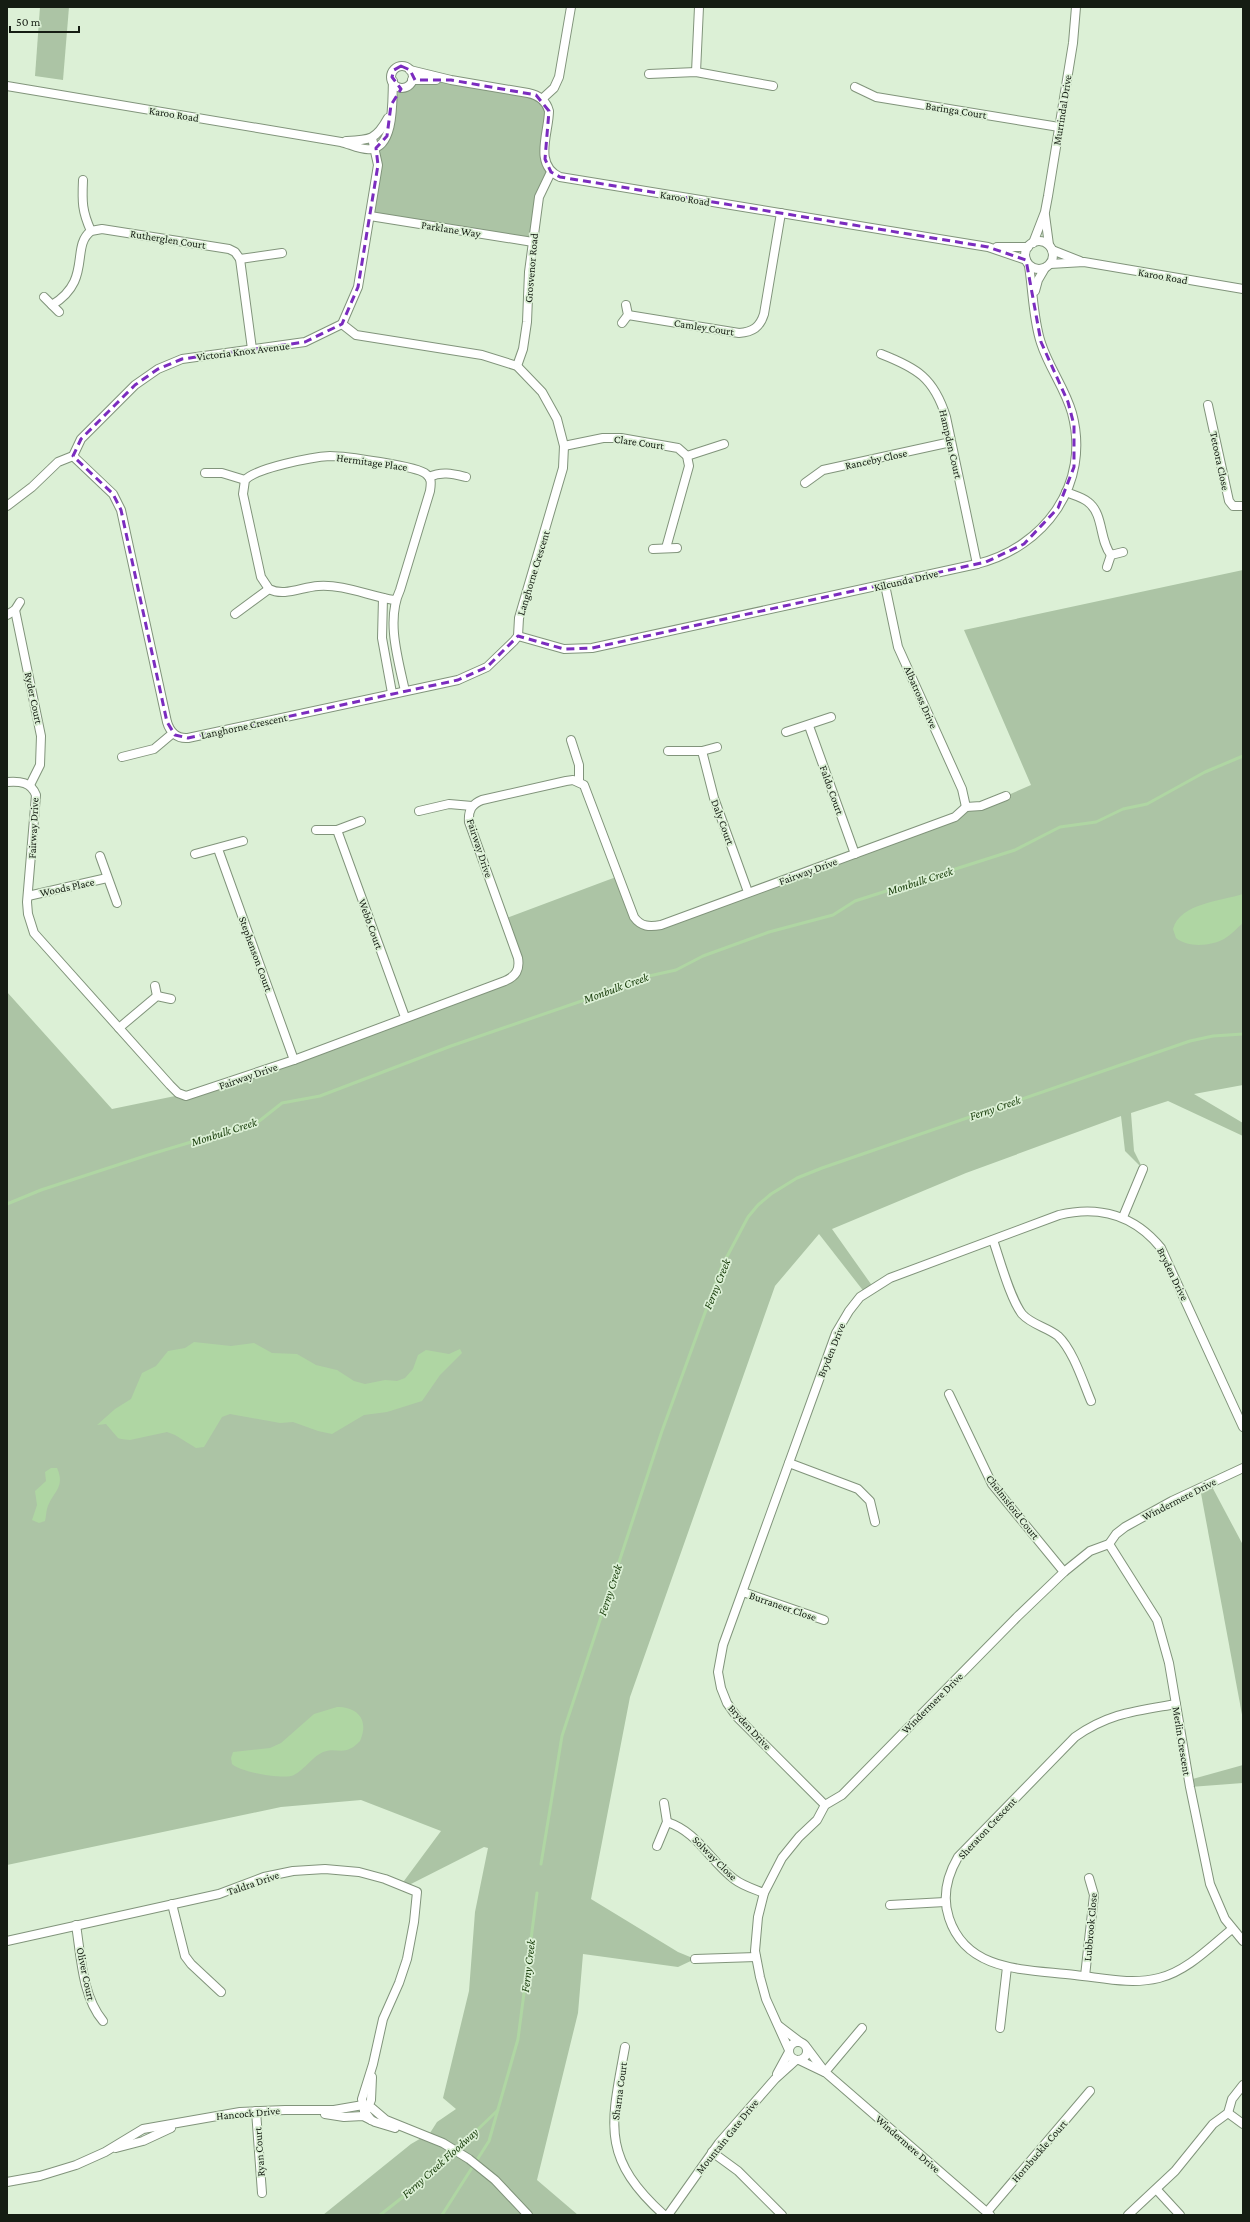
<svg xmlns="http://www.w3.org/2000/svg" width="1250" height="2222" font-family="'Crimson Pro',serif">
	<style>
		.green { fill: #acc4a5 }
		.water { fill: #afd6a3 }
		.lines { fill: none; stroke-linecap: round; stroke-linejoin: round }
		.stream { stroke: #afd6a3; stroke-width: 3 }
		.minor-casing { stroke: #81947b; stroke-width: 10 }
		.minor { stroke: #fff; stroke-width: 8 }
		.marked { fill: none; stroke: #7b2cbf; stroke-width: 3; stroke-dasharray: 8 5; stroke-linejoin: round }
		.labels { text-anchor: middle; stroke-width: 3.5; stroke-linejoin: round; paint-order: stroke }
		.street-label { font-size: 11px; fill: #151d13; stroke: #dcf0d6 }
		.water-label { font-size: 12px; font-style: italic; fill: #153a07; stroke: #dcf0d6 }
	</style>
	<rect width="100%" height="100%" fill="#dcf0d6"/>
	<!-- green -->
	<g class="green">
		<polygon points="40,7 69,7 63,80 35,76"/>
		<polygon points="426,79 528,93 546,103 548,167 533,242 370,216 376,148 381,146 391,105 402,87"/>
		<polygon points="1243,570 1243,1085 1194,1094 1243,1123 1243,1136 1168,1101 1131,1113 1134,1151 1143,1169 1125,1151 1121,1116 966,1173 832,1229 873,1287 865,1293 819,1234 775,1286 630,1697 591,1899 678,1952 695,1959 678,1967 583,1954 578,2013 537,2180 578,2215 323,2215 411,2144 430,2133 437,2122 456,2109 443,2098 469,1991 475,1912 488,1848 484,1847 405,1887 401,1885 441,1831 361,1800 281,1807 7,1865 7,992 112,1109 180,1095 183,1096 505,981 518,971 504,919 608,880 619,876 632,911 649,927 1006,796 1031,785 964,630"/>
		<polygon points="1210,1483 1243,1545 1243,1720 1200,1488"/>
		<polygon points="1243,1765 1243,1783 1190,1787 1189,1780"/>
	</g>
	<!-- water -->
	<g class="water">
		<path d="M1243,894V923C1237,928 1231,935 1224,939C1211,946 1188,948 1176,938L1173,929C1180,903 1222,901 1243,894Z"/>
		<polygon points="194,1342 231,1346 254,1343 272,1353 297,1354 316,1365 337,1370 354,1381 365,1384 385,1380 397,1381 405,1378 413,1369 418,1355 426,1350 449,1354 460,1349 462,1353 440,1375 422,1401 387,1412 364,1415 332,1434 318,1431 293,1422 280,1423 230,1414 222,1417 204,1447 196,1448 175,1435 167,1432 130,1440 121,1439 118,1438 106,1424 97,1425 115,1409 131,1399 142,1373 156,1366 168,1351 185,1348"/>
		<path d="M51,1468H57C66,1488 52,1492 47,1509C46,1513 46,1517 45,1521L39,1523L32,1520L37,1505L35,1491L46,1481L45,1472Z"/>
		<path d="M337,1707C359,1707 369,1721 360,1741C344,1758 337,1746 323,1752C312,1757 305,1769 294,1775C284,1780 240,1772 232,1764L231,1758L233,1752L270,1748L281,1743L314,1714Z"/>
	</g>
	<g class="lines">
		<!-- stream -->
		<g class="stream">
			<polyline points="7,1204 41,1190 148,1155 258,1122 282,1103 320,1096 451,1046 602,994 640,978 676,970 703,956 769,932 833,915 855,901 1015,850 1060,827 1096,822 1123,809 1147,804 1205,772 1243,756"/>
			<polyline points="541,1864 562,1736 662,1431 722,1266 748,1217 758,1205 771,1194 797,1178 822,1168 1190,1041 1213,1036 1243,1034"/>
			<polyline points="380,2215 427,2178 498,2110"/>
			<polyline points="442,2215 489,2141 518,2039 537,1893"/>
		</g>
		<defs>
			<g id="minor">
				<circle cx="402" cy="77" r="11"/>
				<path d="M410,70L451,80L528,93C538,95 546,100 549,111C549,132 533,165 560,177L988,247L1026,260"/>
				<polyline points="696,72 699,7"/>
				<polyline points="649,74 696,72 773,86"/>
				<polyline points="412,80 436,80"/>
				<path d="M7,86L341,142C350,144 362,151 371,149C395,146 392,100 393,81"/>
				<polyline points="855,87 876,97 1059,127"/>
				<polyline points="542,99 554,88 559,77 571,7"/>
				<path d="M346,141C370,140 376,140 388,118"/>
				<path d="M83,180C82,202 82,211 91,231"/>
				<polyline points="1045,215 1049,245"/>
				<polyline points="370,216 533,242"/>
				<circle cx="1039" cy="255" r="14"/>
				<polyline points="1033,243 1045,212 1048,196 1073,43 1076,7"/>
				<polyline points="997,247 1028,247"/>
				<polyline points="1052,250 1080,261"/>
				<polyline points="240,259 282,253"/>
				<polyline points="1050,264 1084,262 1243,289"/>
				<polyline points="1035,291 1038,280 1045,268"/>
				<polyline points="44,297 59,312"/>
				<path d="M52,305C93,280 70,247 91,231L102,229L229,249L235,252L240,259L252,349"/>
				<path d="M628,315L739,333C753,332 760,327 764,314L781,213"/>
				<polyline points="622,323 628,315 626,305"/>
				<path d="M881,354C917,368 934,378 946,417L977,564"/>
				<polyline points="517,366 523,349 527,322 529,272 539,197 551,172"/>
				<polyline points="1208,405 1229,501 1233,506 1243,506"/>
				<polyline points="564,446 603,438 621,438 678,448 687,456 689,466 666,548"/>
				<path d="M73,456L113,494L121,510L167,722C170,732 177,739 188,738L458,680L487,667L514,641L518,636L519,618L563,468L564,446L557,419L542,392L517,366L482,355L356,335L342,324"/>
				<polyline points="687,456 724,444"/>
				<polyline points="205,473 222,473 245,480"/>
				<path d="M429,477C442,471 453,474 466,477"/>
				<polyline points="805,483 823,470 951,442"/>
				<path d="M1066,492C1073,495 1082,497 1088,502C1104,514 1099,540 1111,555"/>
				<polyline points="7,506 32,487 58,462 73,456 81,439 135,385 158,369 182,359 305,342 342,324 358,287 378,165 372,138"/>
				<polyline points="653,549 677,548"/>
				<polyline points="1107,567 1111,555 1123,552"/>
				<polyline points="885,585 898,647 962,789 966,807"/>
				<polyline points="383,598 382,638 392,693"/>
				<path d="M394,600C369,596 343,584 318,586C302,587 284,597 269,589L261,577L243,494L245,480C256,468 312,457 330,456C343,456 418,466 426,474C432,478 431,484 430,491L400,590C386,620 398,659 405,691"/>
				<polyline points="15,610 41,736 40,765 30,785"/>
				<polyline points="235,614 269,589"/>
				<polyline points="7,615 15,610 20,602"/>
				<path d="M518,636L564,649L592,648L977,564C1045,547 1091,484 1072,413C1065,388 1049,368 1041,343C1033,319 1033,291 1029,266"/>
				<polyline points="809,726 855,854"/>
				<polyline points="786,732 831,717"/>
				<polyline points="571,740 579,765 579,782"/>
				<polyline points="668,751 702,751 717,747"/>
				<polyline points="702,751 714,798 748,892"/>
				<polyline points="122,757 154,749 173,733"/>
				<path d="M7,782C20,781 31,782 36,795L27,902L28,914L34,933L170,1085L178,1093L186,1096L294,1060L505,981C516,976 520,970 518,958L469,822C468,810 472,804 482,800L566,781L573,780L584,785L634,917C641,927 650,927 661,925L955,817L966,807L981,806L1006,796"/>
				<polyline points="419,811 449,804 472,806"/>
				<polyline points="316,830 337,830 361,821"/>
				<polyline points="337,830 405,1017"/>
				<polyline points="218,849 294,1060"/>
				<polyline points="195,854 243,841"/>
				<polyline points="100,856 117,903"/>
				<polyline points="28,896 107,878"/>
				<polyline points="155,986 157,996"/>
				<polyline points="119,1028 157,996 171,999"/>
				<polyline points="1123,1217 1143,1169"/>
				<path d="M993,1240C1000,1260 1010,1298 1022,1314C1032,1325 1047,1327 1058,1336C1073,1350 1083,1382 1091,1401"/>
				<polyline points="949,1394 992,1484 1064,1572"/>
				<polyline points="789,1463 858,1489 870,1501 875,1522"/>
				<polyline points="1109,1544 1157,1620 1169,1663 1190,1787 1210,1884 1225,1919 1243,1941"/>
				<polyline points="743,1592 824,1620"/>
				<path d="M1176,1704C1136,1711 1109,1713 1075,1737L958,1857C947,1876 942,1897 949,1918C967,1973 1027,1969 1075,1975C1103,1978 1131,1985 1159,1978C1187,1971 1210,1947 1232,1929"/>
				<path d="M825,1805L737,1717L727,1703L721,1688L718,1672L723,1645L836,1333L849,1311L860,1297L890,1278L1059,1215C1100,1205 1135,1216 1161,1248L1243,1427"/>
				<path d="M667,1822C698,1832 709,1860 734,1879C743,1886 754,1889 764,1893"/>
				<polyline points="657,1846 667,1822 664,1803"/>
				<polyline points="172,1904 185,1956 191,1964 221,1992"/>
				<polyline points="890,1905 945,1902"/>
				<path d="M76,1925C81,1956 82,1996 103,2021"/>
				<polyline points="7,1941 219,1894 264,1877 293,1871 325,1869 359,1872 385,1879 417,1892 414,1922 407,1959 399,1983 383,2019 373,2064 362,2099 364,2111 371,2120"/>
				<polyline points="695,1959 756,1957"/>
				<polyline points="1085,1976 1094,1895 1089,1878"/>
				<polyline points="779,2026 800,2042"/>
				<polyline points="1000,2028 1007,1967"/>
				<circle cx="798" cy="2051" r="9"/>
				<path d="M625,2047C611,2124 600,2157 664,2215"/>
				<polyline points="807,2048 825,2072 990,2215"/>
				<polyline points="789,2050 766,1999 760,1977 755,1951 758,1917 764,1893 782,1858 799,1837 817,1820 825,1805 842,1795 1017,1617 1064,1572 1090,1551 1109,1544 1116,1534 1125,1527 1172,1501 1243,1468"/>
				<polyline points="799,2060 824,2072"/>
				<polyline points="825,2072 862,2028"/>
				<polyline points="777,2074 789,2052"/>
				<polyline points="367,2110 371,2100 372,2077"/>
				<polyline points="256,2111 262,2193"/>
				<polyline points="1228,2113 1243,2124"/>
				<polyline points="325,2114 344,2117 363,2116 375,2122 395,2128"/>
				<polyline points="116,2148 143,2141 171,2128"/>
				<polyline points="712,2152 738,2171 782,2215"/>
				<polyline points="7,2182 40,2176 76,2165 105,2152 143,2129 240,2112 285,2110 334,2110 363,2105 372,2108 386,2120 443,2143 469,2159 495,2180 528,2215"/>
				<polyline points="1157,2190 1180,2215"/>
				<polyline points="987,2212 1090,2091"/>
				<polyline points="668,2215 719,2143 775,2079 796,2060"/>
				<polyline points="1128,2215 1175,2171 1213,2124 1228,2113 1232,2099 1243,2085"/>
			</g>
		</defs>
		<!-- minor casing -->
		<use href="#minor" class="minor-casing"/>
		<!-- minor -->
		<use href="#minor" class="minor"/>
	</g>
	<!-- marked area -->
	<path class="marked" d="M401,66L410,70L415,80H451L536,95L549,111L545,159L551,172L560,177L988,247L1026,260L1041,342L1068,402L1074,425V467L1058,508L1024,544L986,562L592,648L564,649L518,636L487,667L458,680L188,738L175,735L167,722L121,510L113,494L73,456L81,439L135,385L158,369L182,359L305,342L342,324L358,287L378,165L376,148L387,136L391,105L401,89L392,77L394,70Z"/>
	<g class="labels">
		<!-- street labels -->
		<g class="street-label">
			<text transform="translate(956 110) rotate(9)" y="4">Baringa Court</text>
			<text transform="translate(1062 110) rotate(-81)" y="4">Murrindal Drive</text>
			<text transform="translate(174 114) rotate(9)" y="4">Karoo Road</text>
			<text transform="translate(685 198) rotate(9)" y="4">Karoo Road</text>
			<text transform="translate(451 229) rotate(9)" y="4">Parklane Way</text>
			<text transform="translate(168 239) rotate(9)" y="4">Rutherglen Court</text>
			<text transform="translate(531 268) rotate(-85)" y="4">Grosvenor Road</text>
			<text transform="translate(1163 276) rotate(10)" y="4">Karoo Road</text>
			<text transform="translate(704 327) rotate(9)" y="4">Camley Court</text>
			<text transform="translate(243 351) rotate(-7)" y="4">Victoria Knox Avenue</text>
			<text transform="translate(639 442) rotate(8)" y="4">Clare Court</text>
			<text transform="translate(951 444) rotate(77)" y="4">Hampden Court</text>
			<text transform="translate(876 459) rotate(-12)" y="4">Ranceby Close</text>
			<text transform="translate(1220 461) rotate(78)" y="4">Tetoora Close</text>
			<text transform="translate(372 462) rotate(8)" y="4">Hermitage Place</text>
			<text transform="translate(533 573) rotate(-73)" y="4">Langhorne Crescent</text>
			<text transform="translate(906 580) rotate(-13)" y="4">Kilcunda Drive</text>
			<text transform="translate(921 697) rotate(66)" y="4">Albatross Drive</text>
			<text transform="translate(34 698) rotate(78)" y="4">Ryder Court</text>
			<text transform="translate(244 726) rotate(-12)" y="4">Langhorne Crescent</text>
			<text transform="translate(832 790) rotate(70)" y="4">Faldo Court</text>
			<text transform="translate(723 822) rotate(70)" y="4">Daly Court</text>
			<text transform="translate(33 828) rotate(-87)" y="4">Fairway Drive</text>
			<text transform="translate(480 848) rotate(72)" y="4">Fairway Drive</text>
			<text transform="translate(808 871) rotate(-20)" y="4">Fairway Drive</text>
			<text transform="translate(67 887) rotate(-12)" y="4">Woods Place</text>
			<text transform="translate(371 924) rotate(70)" y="4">Webb Court</text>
			<text transform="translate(256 954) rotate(70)" y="4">Stephenson Court</text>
			<text transform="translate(248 1076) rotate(-19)" y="4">Fairway Drive</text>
			<text transform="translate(1173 1274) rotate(64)" y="4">Bryden Drive</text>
			<text transform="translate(831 1350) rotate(-68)" y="4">Bryden Drive</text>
			<text transform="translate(1179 1499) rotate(-27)" y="4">Windermere Drive</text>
			<text transform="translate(1013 1507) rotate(52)" y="4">Chelmsford Court</text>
			<text transform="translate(783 1606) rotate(19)" y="4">Burraneer Close</text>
			<text transform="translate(932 1703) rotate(-45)" y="4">Windermere Drive</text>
			<text transform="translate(750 1727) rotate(47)" y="4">Bryden Drive</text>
			<text transform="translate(1182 1741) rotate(81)" y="4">Merlin Crescent</text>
			<text transform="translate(987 1828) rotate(-47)" y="4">Sheraton Crescent</text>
			<text transform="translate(715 1858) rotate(45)" y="4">Solway Close</text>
			<text transform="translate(253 1883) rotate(-19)" y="4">Taldra Drive</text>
			<text transform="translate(1090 1927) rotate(-85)" y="4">Lubbrook Close</text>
			<text transform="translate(86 1974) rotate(78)" y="4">Oliver Court</text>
			<text transform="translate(619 2091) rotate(-82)" y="4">Sharna Court</text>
			<text transform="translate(248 2113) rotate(-5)" y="4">Hancock Drive</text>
			<text transform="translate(727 2136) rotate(-51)" y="4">Mountain Gate Drive</text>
			<text transform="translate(908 2144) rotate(41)" y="4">Windermere Drive</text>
			<text transform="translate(1039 2151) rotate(-49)" y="4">Hornbuckle Court</text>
			<text transform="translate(259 2152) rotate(-94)" y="4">Ryan Court</text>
		</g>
		<!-- water labels -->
		<g class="water-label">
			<text transform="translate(920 881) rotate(-18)" y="4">Monbulk Creek</text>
			<text transform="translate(616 988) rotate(-20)" y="4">Monbulk Creek</text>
			<text transform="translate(995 1108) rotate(-19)" y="4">Ferny Creek</text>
			<text transform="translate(224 1132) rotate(-18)" y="4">Monbulk Creek</text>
			<text transform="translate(717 1284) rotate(-68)" y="4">Ferny Creek</text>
			<text transform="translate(610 1590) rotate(-72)" y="4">Ferny Creek</text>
			<text transform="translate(528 1966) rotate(-83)" y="4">Ferny Creek</text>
			<text transform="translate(440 2163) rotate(-42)" y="4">Ferny Creek Floodway</text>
		</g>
	</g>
	<!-- border -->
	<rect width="1250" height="2222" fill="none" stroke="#151d13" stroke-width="16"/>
	<!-- scale -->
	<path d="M10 26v6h69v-6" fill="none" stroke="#151d13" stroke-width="2"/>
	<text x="16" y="26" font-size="12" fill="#151d13" stroke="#dcf0d6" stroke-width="3" paint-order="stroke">50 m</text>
</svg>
